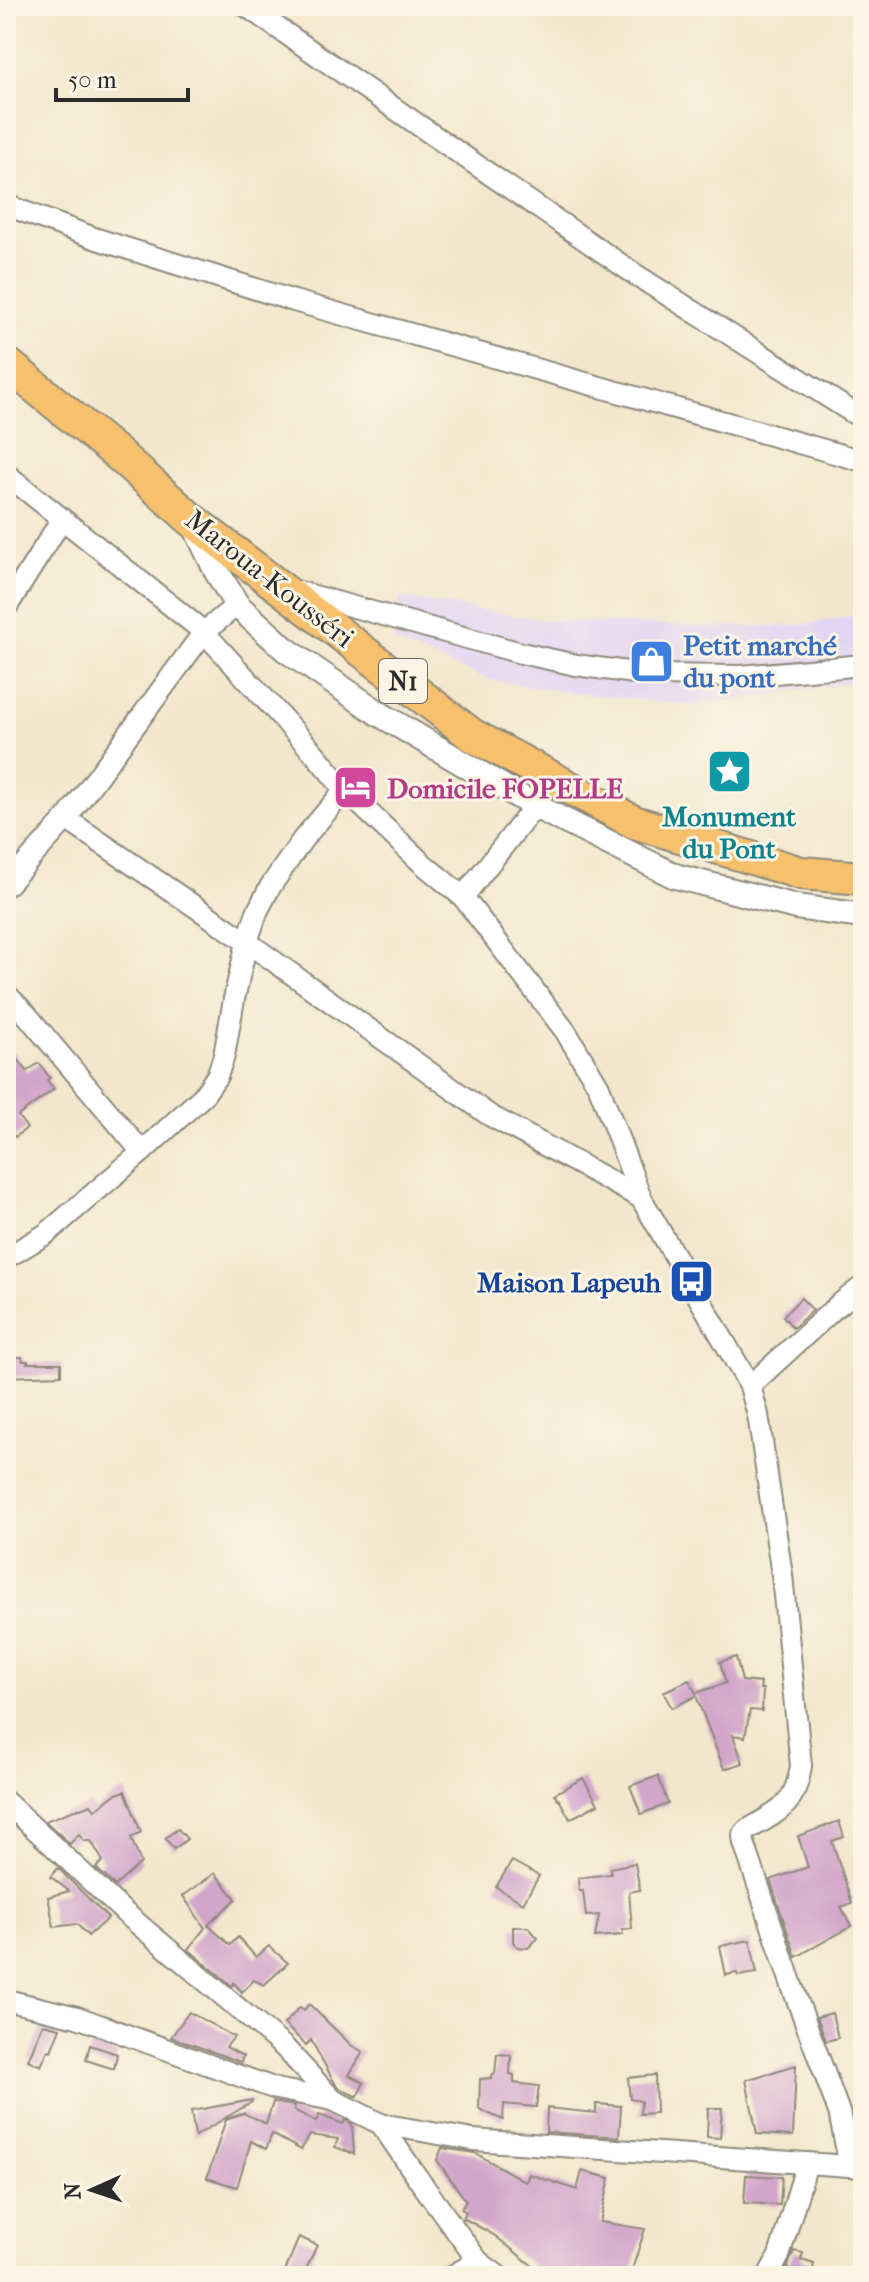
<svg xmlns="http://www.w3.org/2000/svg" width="869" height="2282" font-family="'IM FELL French Canon',serif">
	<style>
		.built { fill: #e2d4f3 }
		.building { fill: #d2a5cb }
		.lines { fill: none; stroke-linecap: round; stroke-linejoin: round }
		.minor-casing { stroke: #8e897c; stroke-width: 24 }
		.tertiary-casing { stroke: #8e897c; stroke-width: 28 }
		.trunk-casing { stroke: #8e897c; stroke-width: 36 }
		.minor { stroke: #fff; stroke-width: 20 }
		.tertiary { stroke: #fff; stroke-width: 24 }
		.trunk { stroke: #f7c06c; stroke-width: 32 }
		.labels { text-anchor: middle; stroke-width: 6; stroke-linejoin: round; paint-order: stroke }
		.shield { fill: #fcf5e5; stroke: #6a6863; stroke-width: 2 }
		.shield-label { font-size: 26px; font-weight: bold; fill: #2b2b2b }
		.street-label { font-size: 28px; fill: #2b2b2b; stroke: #fcf5e5 }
		.shop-label { font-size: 28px; font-weight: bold; fill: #366cbe; stroke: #fcf5e5; text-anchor: start }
		.hotel-label { font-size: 28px; font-weight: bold; fill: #b23c85; stroke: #fcf5e5; text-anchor: start }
		.culture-label { font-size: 28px; font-weight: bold; fill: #0d838f; stroke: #fcf5e5 }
		.transit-label { font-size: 28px; font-weight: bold; fill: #164399; stroke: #fcf5e5; text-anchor: end }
	</style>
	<rect width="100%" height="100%" fill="#fcf5e5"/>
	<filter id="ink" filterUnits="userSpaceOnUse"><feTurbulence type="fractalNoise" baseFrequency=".0125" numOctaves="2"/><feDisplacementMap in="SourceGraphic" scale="16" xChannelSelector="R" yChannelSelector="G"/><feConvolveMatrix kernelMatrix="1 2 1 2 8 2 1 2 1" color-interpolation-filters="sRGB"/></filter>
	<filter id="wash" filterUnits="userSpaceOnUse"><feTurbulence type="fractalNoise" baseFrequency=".006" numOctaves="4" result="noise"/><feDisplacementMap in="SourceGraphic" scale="32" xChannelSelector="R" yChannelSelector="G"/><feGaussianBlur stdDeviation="1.8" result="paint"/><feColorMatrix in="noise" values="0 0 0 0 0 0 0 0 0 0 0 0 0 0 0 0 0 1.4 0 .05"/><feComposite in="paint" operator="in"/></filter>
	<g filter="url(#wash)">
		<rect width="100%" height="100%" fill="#f2e7cc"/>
		<!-- built -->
		<polygon class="built" points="400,598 552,621 714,627 804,625 863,614 863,680 697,706 576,693 489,680 393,642"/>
		<g id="blocks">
			<!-- building -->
			<g class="building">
				<polygon points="6,1043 27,1071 39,1063 50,1078 47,1080 54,1089 18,1116 27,1128 15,1137 6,1126"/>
				<polygon points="801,1298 813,1310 793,1328 783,1316"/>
				<polygon points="6,1357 22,1357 23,1361 28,1361 27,1363 61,1363 61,1375 6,1377"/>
				<polygon points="736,1657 742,1681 761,1683 760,1689 763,1689 762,1711 750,1710 745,1737 733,1735 743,1763 724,1769 696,1696 672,1708 663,1692 689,1680 696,1693 726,1683 720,1662"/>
				<polygon points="658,1776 668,1804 641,1814 630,1786"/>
				<polygon points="583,1778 598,1804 570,1819 560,1801 554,1794"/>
				<polygon points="125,1791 141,1832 131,1838 141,1863 115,1886 96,1868 103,1861 91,1841 84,1841 79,1834 70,1844 45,1821 91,1804 95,1810 114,1795"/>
				<polygon points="839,1821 844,1837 832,1841 852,1903 841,1907 852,1926 796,1957 770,1880 808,1867 798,1836"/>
				<polygon points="178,1829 187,1839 174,1849 165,1838"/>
				<polygon points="512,1861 539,1876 523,1903 496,1887"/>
				<polygon points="635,1863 640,1890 629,1892 632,1929 622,1930 623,1935 595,1937 599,1915 586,1916 583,1891 579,1891 578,1878 611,1874 610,1868"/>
				<polygon points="58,1868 108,1918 88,1936 77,1924 54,1927 48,1897 69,1891 51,1877"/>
				<polygon points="215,1873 236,1899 208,1925 230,1945 238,1937 256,1957 269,1946 288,1963 264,1985 254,1980 242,1992 234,1983 232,1986 188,1949 205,1928 183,1896"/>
				<polygon points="513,1927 528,1927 538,1938 528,1948 518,1947 513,1942"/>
				<polygon points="750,1940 757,1973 738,1976 737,1973 726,1975 720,1946"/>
				<polygon points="309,2004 351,2045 363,2052 349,2075 364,2083 357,2097 341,2089 336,2085 311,2040 306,2045 284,2024 300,2007 304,2010"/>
				<polygon points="189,2012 234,2037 226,2047 243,2056 241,2062 171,2037"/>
				<polygon points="832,2013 838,2038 826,2041 817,2017"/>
				<polygon points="43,2024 60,2028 51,2051 48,2050 41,2066 28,2060"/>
				<polygon points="90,2045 117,2054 114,2069 86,2060"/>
				<polygon points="497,2054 511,2055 510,2074 514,2075 514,2083 539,2086 536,2107 504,2104 503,2120 479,2109 480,2079 491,2078 491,2075 495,2073"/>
				<polygon points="796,2065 793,2136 757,2134 746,2080"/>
				<polygon points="655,2075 656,2113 640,2114 641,2101 630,2099 628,2078"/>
				<polygon points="252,2100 252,2102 195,2136 191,2111"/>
				<polygon points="273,2102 295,2106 294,2110 316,2122 319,2115 343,2124 345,2120 352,2124 354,2154 335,2147 338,2139 310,2135 301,2150 272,2134 266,2149 251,2141 237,2187 207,2178 226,2119 244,2113 266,2124"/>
				<polygon points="596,2104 621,2106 619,2137 546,2132 547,2108 596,2113"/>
				<polygon points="708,2108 722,2108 720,2138 707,2137"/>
				<polygon points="442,2148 475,2153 526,2182 529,2174 577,2190 582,2171 610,2178 600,2222 645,2229 630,2276 595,2276 578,2269 575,2276 527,2276 534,2267 494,2235 463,2218 466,2212 461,2209 466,2201 437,2160"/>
				<polygon points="746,2175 782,2177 780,2205 744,2203"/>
				<polygon points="299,2237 317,2245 310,2261 303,2276 283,2276"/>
				<polygon points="794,2251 803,2253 801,2260 814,2264 811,2276 787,2276 790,2269 787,2268"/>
			</g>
		</g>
	</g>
	<g filter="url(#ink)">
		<use href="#blocks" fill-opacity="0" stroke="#8e897c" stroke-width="2"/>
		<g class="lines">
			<defs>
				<g id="minor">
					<polyline points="246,6 636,275 863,419"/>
					<polyline points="6,205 97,239 294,301 863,461"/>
					<polyline points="6,474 204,632 66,819 6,886"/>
					<polyline points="296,591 521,653 576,665 649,675 741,676 863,665"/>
					<path d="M237,605L204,632L315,754L345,790L422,863L463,897L566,1032L599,1087L641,1198L750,1386L758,1415L782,1575L801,1766C795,1806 780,1811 747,1830L743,1835L744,1843L792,1986L839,2112L850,2166"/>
					<polyline points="6,608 62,519"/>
					<polyline points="66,819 247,942 489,1115 641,1198"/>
					<polyline points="463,897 535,806"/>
					<polyline points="6,994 26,1014 142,1152"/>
					<polyline points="6,1258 46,1234 142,1152 203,1096 217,1076 224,1056 234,999 247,942 257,912 270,887 303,839 345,790"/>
					<polyline points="750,1386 836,1307 863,1286"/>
					<polyline points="6,1802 124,1912 284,2047 333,2100 381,2124 473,2140 863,2167"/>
					<polyline points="6,2000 77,2017 276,2089 333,2100"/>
					<polyline points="381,2124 417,2177 478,2261 498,2276"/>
					<polyline points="452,2276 478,2261"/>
					<polyline points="768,2276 779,2256 807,2163"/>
				</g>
				<polyline id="tertiary" points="194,524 217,572 237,605 285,649 378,713 535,806 675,876 796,907 863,916"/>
				<polyline id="trunk" points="6,363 119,455 192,520 472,735 634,822 801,873 863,878"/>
			</defs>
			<!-- minor casing -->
			<use href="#minor" class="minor-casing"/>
			<!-- tertiary casing -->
			<use href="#tertiary" class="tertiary-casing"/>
			<!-- trunk casing -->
			<use href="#trunk" class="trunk-casing"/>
			<!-- minor -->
			<use href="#minor" class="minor"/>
			<!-- tertiary -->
			<use href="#tertiary" class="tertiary"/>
			<!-- trunk -->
			<use href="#trunk" class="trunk"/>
		</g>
	</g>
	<!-- icons -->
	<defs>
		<symbol id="shop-square" viewBox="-11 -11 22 22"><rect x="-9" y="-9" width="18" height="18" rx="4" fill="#3f7fe0" stroke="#fcf5e5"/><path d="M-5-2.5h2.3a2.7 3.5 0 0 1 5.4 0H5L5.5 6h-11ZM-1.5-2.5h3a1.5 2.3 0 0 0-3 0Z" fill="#fff"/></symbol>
		<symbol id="sight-square" viewBox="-11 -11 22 22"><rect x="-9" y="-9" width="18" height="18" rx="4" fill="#0f9aa8" stroke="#fcf5e5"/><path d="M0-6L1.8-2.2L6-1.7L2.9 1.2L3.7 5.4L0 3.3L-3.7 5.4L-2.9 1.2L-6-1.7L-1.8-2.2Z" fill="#fff"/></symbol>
		<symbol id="hotel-square" viewBox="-11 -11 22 22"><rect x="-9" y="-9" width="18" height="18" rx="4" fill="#d1479c" stroke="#fcf5e5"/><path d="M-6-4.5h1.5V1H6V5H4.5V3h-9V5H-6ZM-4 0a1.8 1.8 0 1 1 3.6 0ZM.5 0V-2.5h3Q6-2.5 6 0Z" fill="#fff"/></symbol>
		<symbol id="bus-square" viewBox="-11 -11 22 22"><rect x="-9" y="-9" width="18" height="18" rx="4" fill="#1a4fb4" stroke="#fcf5e5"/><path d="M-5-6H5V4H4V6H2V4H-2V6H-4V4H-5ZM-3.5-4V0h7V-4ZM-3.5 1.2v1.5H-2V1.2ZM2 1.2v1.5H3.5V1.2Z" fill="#fff"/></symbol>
	</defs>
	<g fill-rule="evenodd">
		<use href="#shop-square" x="626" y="636" width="51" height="51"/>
		<use href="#sight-square" x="704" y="746" width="51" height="51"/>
		<use href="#hotel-square" x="330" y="762" width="51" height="51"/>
		<use href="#bus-square" x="666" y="1256" width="51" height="51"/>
	</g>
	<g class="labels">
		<!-- shield labels -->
		<rect class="shield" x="379" y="659" width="48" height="44" rx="6"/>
		<g class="shield-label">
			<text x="403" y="690">N1</text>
		</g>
		<!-- street labels -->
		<g class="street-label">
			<text transform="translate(270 578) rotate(38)" y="10">Maroua-Kousséri</text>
		</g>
		<!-- shop labels -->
		<g class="shop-label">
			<text x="683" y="655">Petit marché<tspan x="683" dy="32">du pont</tspan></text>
		</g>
		<!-- hotel labels -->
		<g class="hotel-label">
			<text x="387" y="798">Domicile FOPELLE</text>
		</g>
		<!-- culture labels -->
		<g class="culture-label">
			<text x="729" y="826">Monument<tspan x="729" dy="32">du Pont</tspan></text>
		</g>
		<!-- transit labels -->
		<g class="transit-label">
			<text x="661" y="1292">Maison Lapeuh</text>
		</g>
	</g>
	<!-- margin -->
	<rect width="869" height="2282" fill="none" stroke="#fcf5e5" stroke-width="32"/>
	<!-- north arrow -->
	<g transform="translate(92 2190) rotate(267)" stroke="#fcf5e5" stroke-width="6" paint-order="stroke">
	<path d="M0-6L14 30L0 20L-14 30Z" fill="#2b2b2b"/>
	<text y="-12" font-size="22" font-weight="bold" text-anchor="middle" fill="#2b2b2b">N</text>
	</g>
	<!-- scale -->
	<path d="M56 88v12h132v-12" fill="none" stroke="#2b2b2b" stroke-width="4"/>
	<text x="68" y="88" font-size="24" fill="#2b2b2b" stroke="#fcf5e5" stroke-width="6" paint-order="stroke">50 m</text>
</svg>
